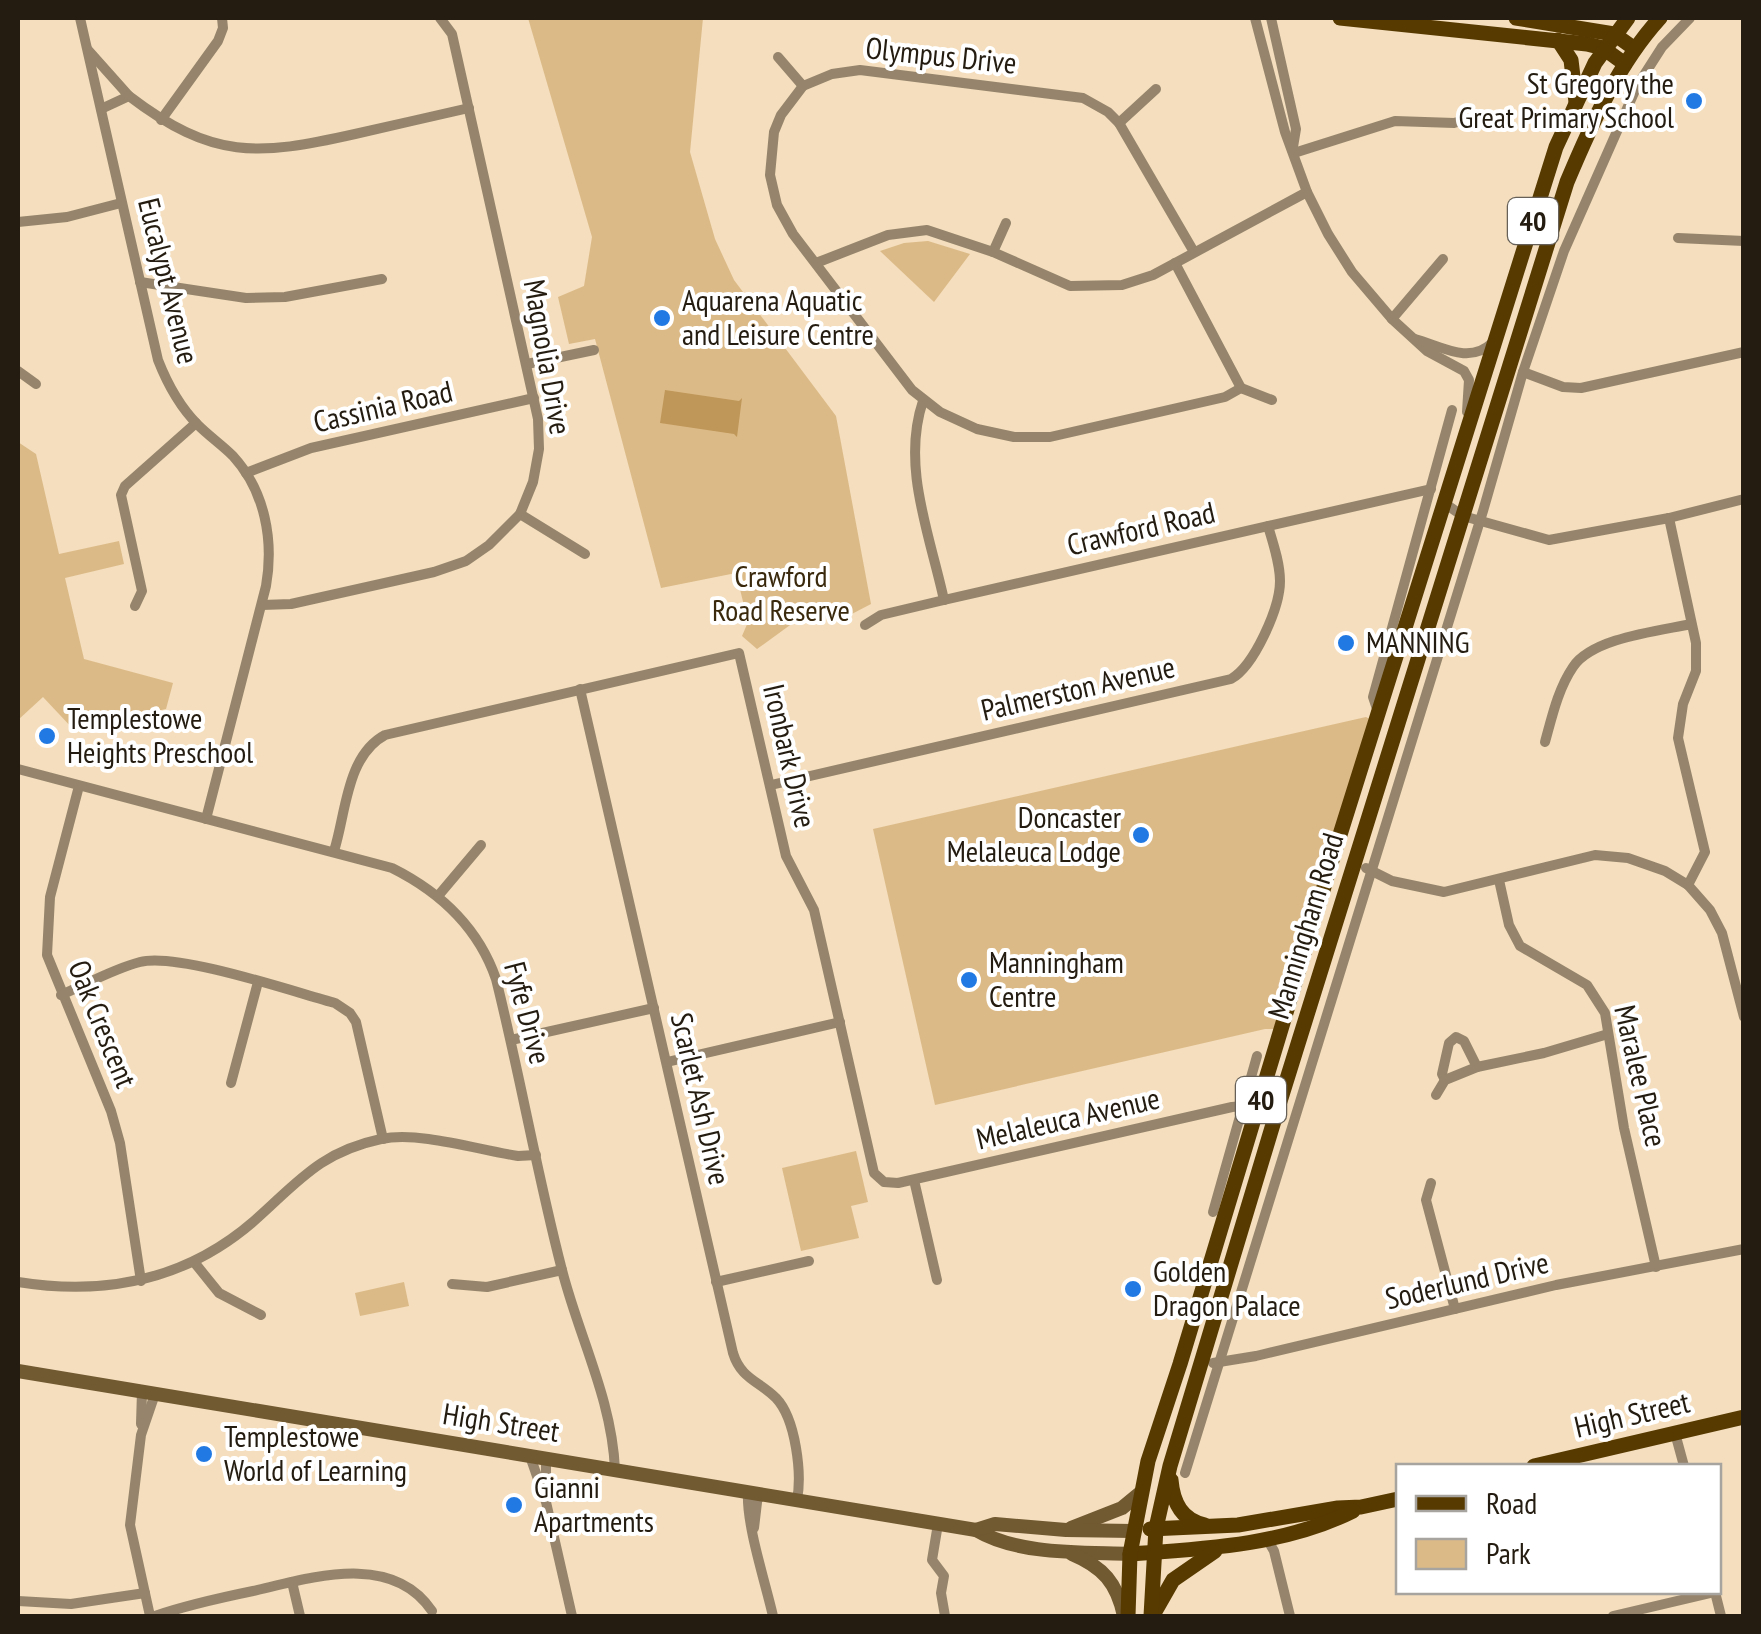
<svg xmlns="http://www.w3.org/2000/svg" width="1761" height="1634" font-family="'PT Sans Narrow',sans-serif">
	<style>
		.green { fill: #dcba87 }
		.water { fill: #bf9759 }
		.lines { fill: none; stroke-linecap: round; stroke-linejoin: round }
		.street { stroke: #96856c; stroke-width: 10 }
		.secondary { stroke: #715932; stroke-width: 14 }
		.primary { stroke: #573a00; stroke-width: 15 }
		.poi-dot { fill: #217ae3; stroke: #fff; stroke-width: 4 }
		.labels { text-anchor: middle; stroke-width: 8; stroke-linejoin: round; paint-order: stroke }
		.shield { fill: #fff; stroke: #666058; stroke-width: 2.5 }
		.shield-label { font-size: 28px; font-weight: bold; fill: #241c10 }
		.street-label { font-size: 30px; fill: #241c10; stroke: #fff }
		.poi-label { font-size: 30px; fill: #241c10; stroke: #fff; text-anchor: start }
		.park-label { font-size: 30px; fill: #3a290c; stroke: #fff }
	</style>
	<rect width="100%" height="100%" fill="#f4debd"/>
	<!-- green -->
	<g class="green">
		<polygon points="528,18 703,18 690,152 715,239 734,280 836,416 871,604 846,617 839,610 797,620 757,649 742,636 748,622 736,573 661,588 595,339 569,344 558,297 584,286 592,237"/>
		<polygon points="928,241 970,254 934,302 880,251 904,243"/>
		<polygon points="18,442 36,454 59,554 119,541 124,564 65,578 84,659 173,683 166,709 74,730 43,697 18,720"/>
		<polygon points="1366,717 1375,722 1282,1029 1265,1029 935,1105 873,829"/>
		<polygon points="856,1151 868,1202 851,1206 859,1238 801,1251 782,1168"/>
		<polygon points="404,1282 409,1306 360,1316 355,1293"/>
	</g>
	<!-- water -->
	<polygon class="water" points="665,390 739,401 742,398 737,437 734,434 660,423"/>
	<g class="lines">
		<!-- street -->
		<g class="street">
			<path d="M80,18L158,360C167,383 180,407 198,425C209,436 222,445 233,456C265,491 274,540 266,586L206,819"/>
			<polyline points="1255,18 1285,132 1307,192 1328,234 1352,272 1392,319 1427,351 1464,371 1469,380 1467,412"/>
			<polyline points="1271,18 1296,129 1293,147"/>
			<polyline points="88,50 129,96 101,109"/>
			<polyline points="778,57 803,86"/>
			<path d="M129,96C213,160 257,156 355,134C393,125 431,117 469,108"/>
			<polyline points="161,120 218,41 223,28 222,18"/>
			<polyline points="1119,123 1156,89"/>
			<polyline points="1294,153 1395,121 1454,123 1468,119"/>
			<polyline points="18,222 67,217 121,203"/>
			<polyline points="1678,238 1744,241"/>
			<polyline points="993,252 1006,223"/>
			<polyline points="1194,252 1119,123 1108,112 1083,98 860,70 832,74 803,86 781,115 774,132 770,175 777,205 793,234 912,390 940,412 977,429 1014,437 1050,437 1225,397 1241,388 1272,400"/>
			<polyline points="816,263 888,235 927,230 993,252 1070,286 1122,285 1153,275 1307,192"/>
			<polyline points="1175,263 1241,388"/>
			<polyline points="140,282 246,298 285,297 382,279"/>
			<polyline points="1392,319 1443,259"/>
			<path d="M1415,339C1441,346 1469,365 1492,343"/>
			<polyline points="527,364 594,350"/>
			<polyline points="18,371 36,384"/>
			<polyline points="1523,372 1563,387 1581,388 1744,352"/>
			<path d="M923,401C901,466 930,535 944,600"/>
			<polyline points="246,473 311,448 534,398"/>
			<polyline points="1444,503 1463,516 1549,540 1669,518 1744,499"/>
			<polyline points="520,514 585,554"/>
			<polyline points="1669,518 1696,643 1696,671 1683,704 1678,738 1705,852 1688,885"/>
			<polyline points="262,605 291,604 434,572 466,561 489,545 520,514 533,482 539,449 538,419 452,34 440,18"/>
			<polyline points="135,606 142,591 121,495 125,486 196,423"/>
			<polyline points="865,625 881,615 944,600 1431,489"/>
			<path d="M580,689L733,1353C741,1379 759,1381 776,1398C796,1419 802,1474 797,1500"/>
			<polyline points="1378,712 1373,697 1452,410"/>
			<path d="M1545,742C1552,717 1558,689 1573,667C1592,638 1658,631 1691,624"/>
			<path d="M18,769L392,868C440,892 478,927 496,979C520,1075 537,1174 562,1270C579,1337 612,1399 615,1470"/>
			<path d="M771,785L1231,679C1254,666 1280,608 1280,581C1280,563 1273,543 1268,526"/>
			<polyline points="79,786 50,897 47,955 111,1111 120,1143 141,1281"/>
			<path d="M334,851C346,814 346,756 385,735L739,653L786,856L814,910L874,1173L884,1182L898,1183L1232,1107L1243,1106L1277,1111"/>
			<polyline points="1366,868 1392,881 1444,892 1595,855 1628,858 1665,871 1688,885 1710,910 1722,933 1744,1017"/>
			<polyline points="1499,880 1509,925 1520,946 1587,985 1605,1013 1624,1128 1656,1267"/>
			<polyline points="438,896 481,845"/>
			<path d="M61,995C87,984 113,969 140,962C177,952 294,992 335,1003L350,1013L356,1022L383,1139"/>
			<polyline points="511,1040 654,1008"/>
			<polyline points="667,1062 840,1022"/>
			<polyline points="1445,1080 1442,1074 1449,1043 1456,1037 1464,1041 1477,1067"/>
			<polyline points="231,1083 258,982"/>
			<polyline points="1436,1095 1445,1080 1477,1067 1544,1053 1608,1034"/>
			<polyline points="914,1180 937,1280"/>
			<polyline points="1431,1183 1426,1200 1455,1309"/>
			<polyline points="1213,1212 1257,1056"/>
			<polyline points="194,1262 219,1293 261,1315"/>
			<path d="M18,1282C105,1296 186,1280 254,1221C298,1182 320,1152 381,1139C420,1131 478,1150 518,1156L536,1155"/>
			<polyline points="716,1282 809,1261"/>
			<polyline points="452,1284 487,1287 562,1270"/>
			<polyline points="1213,1363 1256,1356 1556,1285 1744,1249"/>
			<polyline points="141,1424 142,1392"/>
			<polyline points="1675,1433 1684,1466"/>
			<polyline points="530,1456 546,1502 572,1616"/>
			<polyline points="1185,1473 1483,511 1523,372 1564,251 1637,86 1662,47 1690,18"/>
			<polyline points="546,1491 546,1459"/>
			<path d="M748,1492C746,1524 765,1581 773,1616"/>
			<polyline points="938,1524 932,1560 944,1576 941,1593 945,1616"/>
			<polyline points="754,1528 758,1494"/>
			<polyline points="1267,1539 1274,1551 1290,1616"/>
			<polyline points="292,1582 300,1616"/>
			<polyline points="1715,1592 1721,1616"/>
			<polyline points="18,1601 71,1604 145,1593"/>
			<polyline points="150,1616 130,1525 141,1435 155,1394"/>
			<path d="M155,1616C187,1605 219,1598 253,1591C310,1578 392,1551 432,1611"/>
			<polyline points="1613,1616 1715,1592"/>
		</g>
		<!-- secondary -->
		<g class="secondary">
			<path d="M18,1371L976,1530C1018,1555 1081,1552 1130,1554"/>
			<polyline points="1071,1528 1122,1508 1139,1494"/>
			<polyline points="976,1530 995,1524 1066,1530 1133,1531"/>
			<path d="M1072,1554C1103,1567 1117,1583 1124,1616"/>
		</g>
		<!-- primary -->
		<g class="primary">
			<polyline points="1340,18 1587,44 1603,48 1625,64"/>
			<polyline points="1516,18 1614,34 1635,49"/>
			<polyline points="1558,40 1571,60 1576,102"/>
			<polyline points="1534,1466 1744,1417"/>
			<path d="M1171,1480C1173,1503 1182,1520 1205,1525"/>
			<polyline points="1150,1529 1238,1525 1338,1508 1361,1507 1398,1499"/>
			<path d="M1130,1554C1204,1549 1285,1545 1353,1511"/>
			<polyline points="1153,1615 1173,1580 1215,1551"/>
			<polyline points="1128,1616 1130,1554 1148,1461 1180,1364 1333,857 1556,147 1595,63 1628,18"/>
			<path d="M1151,1616L1156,1528L1170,1466L1277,1111L1567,182C1591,125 1618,64 1660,18"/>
		</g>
	</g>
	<!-- markers -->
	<g class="poi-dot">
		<circle cx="1694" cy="101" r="10"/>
		<circle cx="662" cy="318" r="10"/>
		<circle cx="1346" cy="643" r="10"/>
		<circle cx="47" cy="736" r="10"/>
		<circle cx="1141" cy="835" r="10"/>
		<circle cx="969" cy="980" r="10"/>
		<circle cx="1133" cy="1289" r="10"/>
		<circle cx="204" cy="1454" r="10"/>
		<circle cx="514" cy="1505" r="10"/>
	</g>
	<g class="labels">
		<!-- shield labels -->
		<g class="shield">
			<rect x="1508" y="198" width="50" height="46" rx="8"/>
			<rect x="1236" y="1077" width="50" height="46" rx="8"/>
		</g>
		<g class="shield-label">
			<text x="1533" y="231">40</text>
			<text x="1261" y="1110">40</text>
		</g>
		<!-- street labels -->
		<g class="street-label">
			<text transform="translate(941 56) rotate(6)" y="10">Olympus Drive</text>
			<text transform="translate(168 281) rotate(76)" y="10">Eucalypt Avenue</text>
			<text transform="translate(547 357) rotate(80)" y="10">Magnolia Drive</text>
			<text transform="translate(383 407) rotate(-13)" y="10">Cassinia Road</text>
			<text transform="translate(1141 529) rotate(-13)" y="10">Crawford Road</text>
			<text transform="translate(1078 689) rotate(-13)" y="10">Palmerston Avenue</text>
			<text transform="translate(789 756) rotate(77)" y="10">Ironbark Drive</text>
			<text transform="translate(1306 926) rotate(-73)" y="10">Manningham Road</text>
			<text transform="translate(527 1013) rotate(75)" y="10">Fyfe Drive</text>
			<text transform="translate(102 1024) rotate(68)" y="10">Oak Crescent</text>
			<text transform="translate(1640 1076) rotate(77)" y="10">Maralee Place</text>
			<text transform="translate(700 1099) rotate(77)" y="10">Scarlet Ash Drive</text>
			<text transform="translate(1068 1119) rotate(-13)" y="10">Melaleuca Avenue</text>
			<text transform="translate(1467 1281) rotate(-13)" y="10">Soderlund Drive</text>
			<text transform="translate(1632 1415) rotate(-13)" y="10">High Street</text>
			<text transform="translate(501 1423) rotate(9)" y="10">High Street</text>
		</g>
		<!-- poi labels -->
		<g class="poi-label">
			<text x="1674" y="94" text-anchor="end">St Gregory the<tspan x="1674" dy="34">Great Primary School</tspan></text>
			<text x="682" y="311">Aquarena Aquatic<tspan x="682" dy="34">and Leisure Centre</tspan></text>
			<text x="1366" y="653">MANNING</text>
			<text x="67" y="729">Templestowe<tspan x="67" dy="34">Heights Preschool</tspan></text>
			<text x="1121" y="828" text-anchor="end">Doncaster<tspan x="1121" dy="34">Melaleuca Lodge</tspan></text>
			<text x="989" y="973">Manningham<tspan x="989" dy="34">Centre</tspan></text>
			<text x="1153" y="1282">Golden<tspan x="1153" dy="34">Dragon Palace</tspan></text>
			<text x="224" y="1447">Templestowe<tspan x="224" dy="34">World of Learning</tspan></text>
			<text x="534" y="1498">Gianni<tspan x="534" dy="34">Apartments</tspan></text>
		</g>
		<!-- park labels -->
		<g class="park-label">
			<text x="781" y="587">Crawford<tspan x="781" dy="34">Road Reserve</tspan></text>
		</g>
	</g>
	<!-- border -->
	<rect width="1761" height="1634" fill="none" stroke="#241c10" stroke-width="40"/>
	<!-- legend -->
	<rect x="1396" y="1464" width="325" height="130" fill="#ffffff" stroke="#a7a49f" stroke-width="2.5"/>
	<rect x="1416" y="1496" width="50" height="15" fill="#573a00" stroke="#a7a49f" stroke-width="2.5"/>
	<text x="1486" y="1514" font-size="30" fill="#241c10">Road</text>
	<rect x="1416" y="1539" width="50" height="30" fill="#dcba87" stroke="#a7a49f" stroke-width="2.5"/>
	<text x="1486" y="1564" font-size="30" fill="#241c10">Park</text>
</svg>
